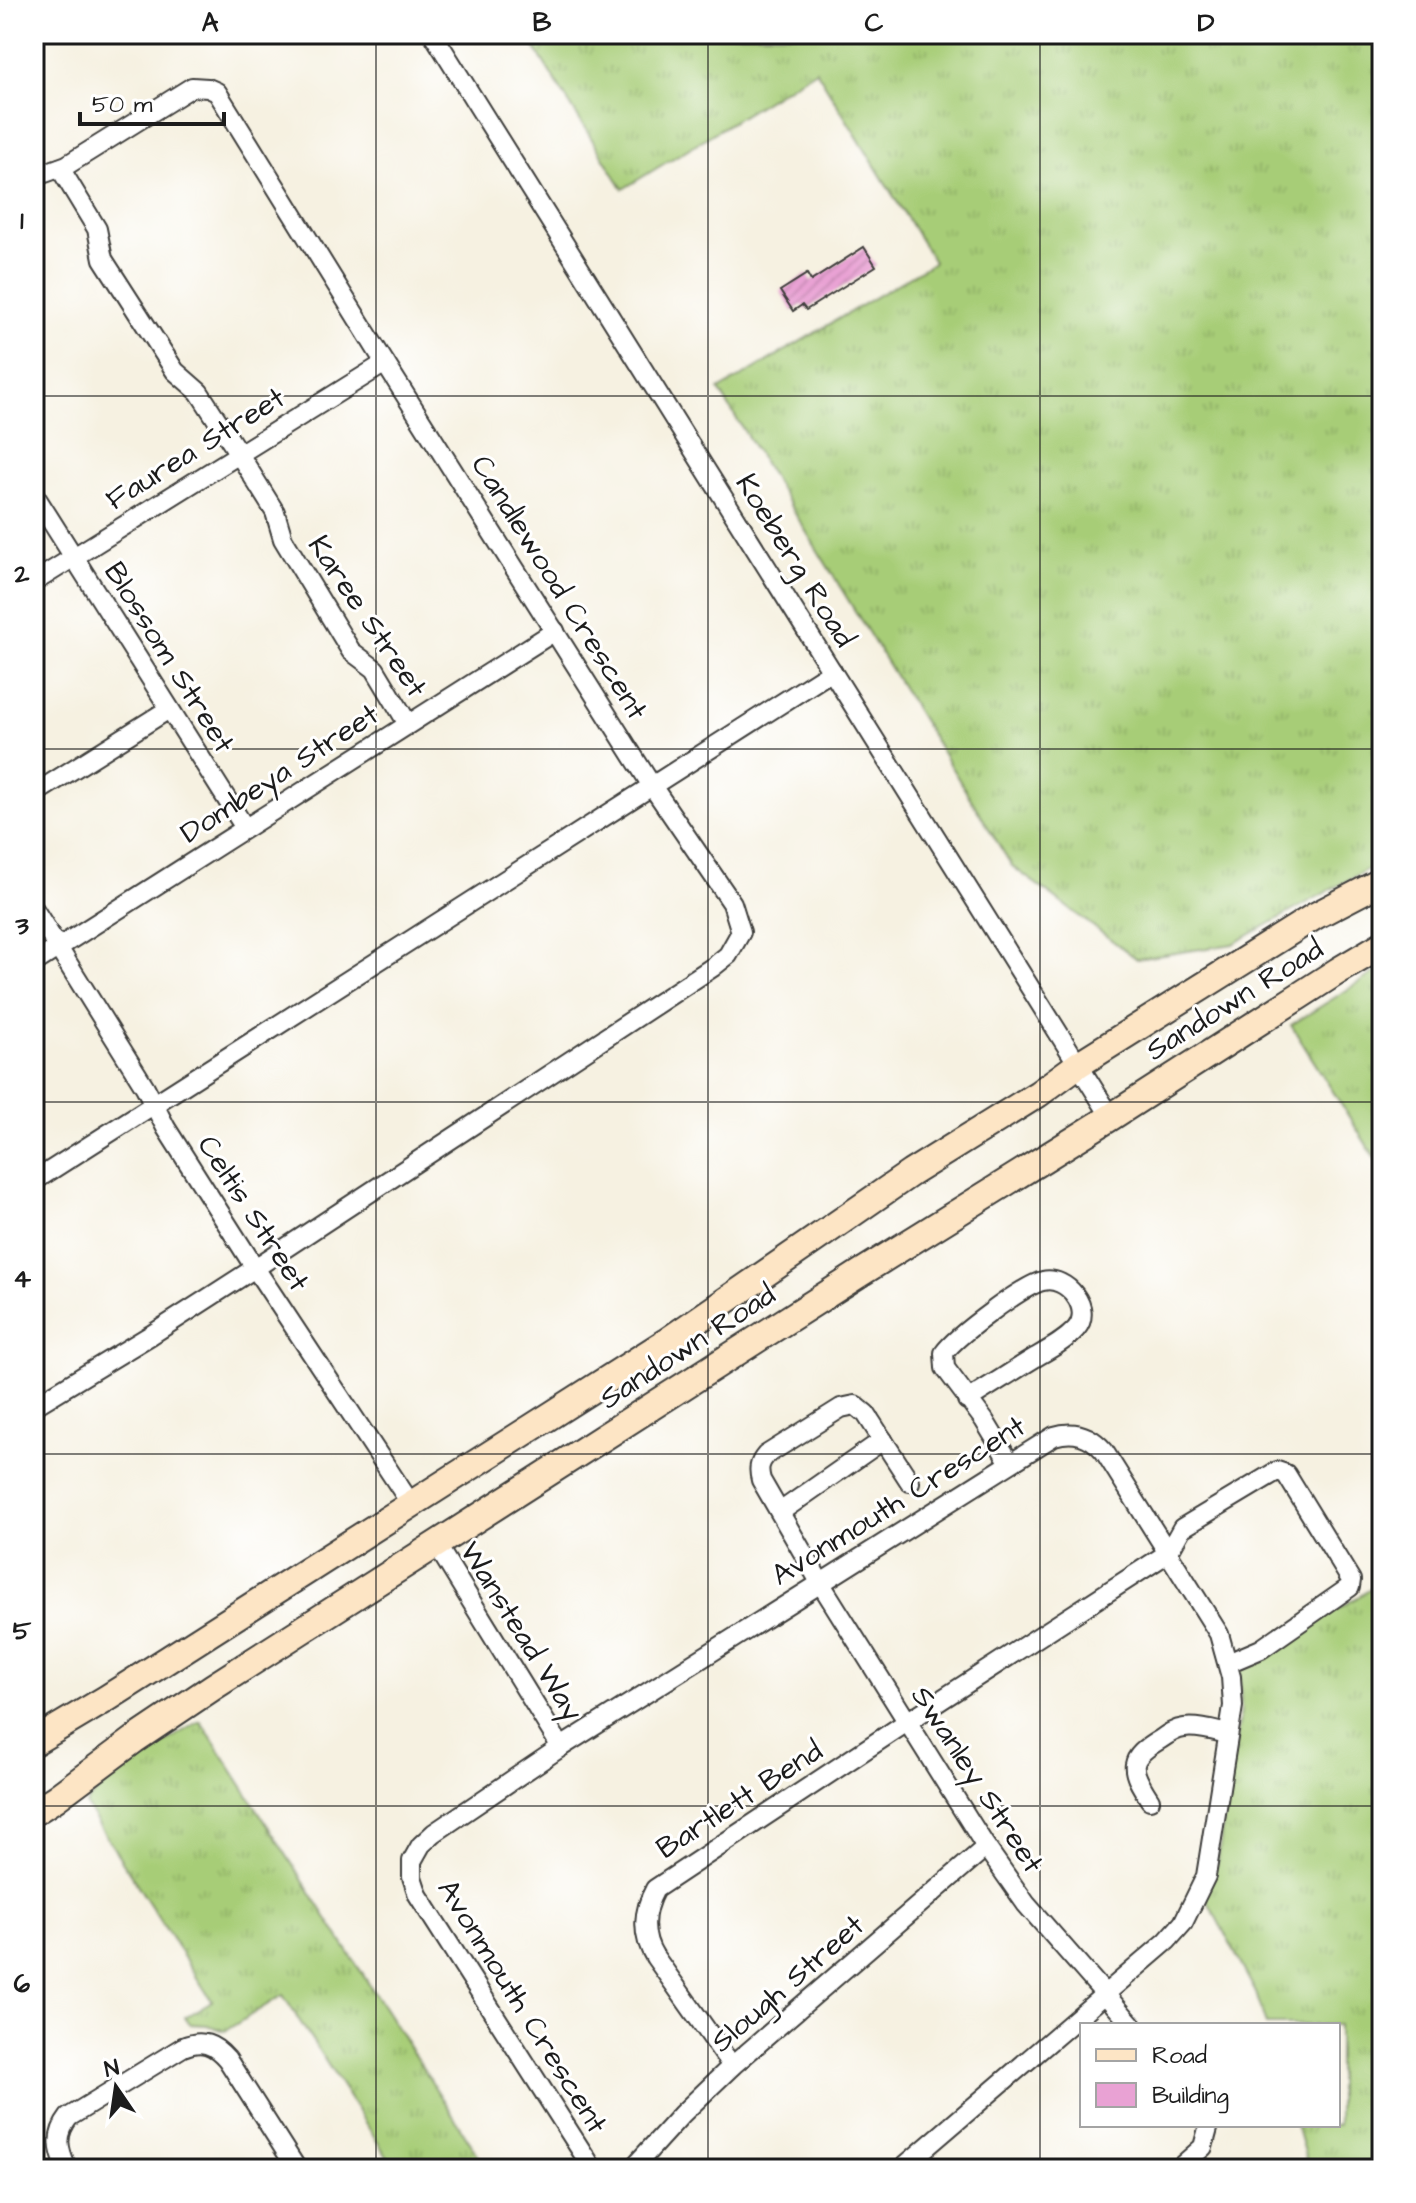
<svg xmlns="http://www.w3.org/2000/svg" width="1416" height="2203" font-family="'Architects Daughter',sans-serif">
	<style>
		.grass { fill: url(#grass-tufts); stroke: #62744a; stroke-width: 2 }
		.building { fill: url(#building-hatch) }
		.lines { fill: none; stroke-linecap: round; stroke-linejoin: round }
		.minor-casing { stroke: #3d3c3a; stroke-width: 22 }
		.secondary-casing { stroke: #3d3c3a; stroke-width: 30 }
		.minor { stroke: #fff; stroke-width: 18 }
		.secondary { stroke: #fde5c5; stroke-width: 26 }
		.grid { fill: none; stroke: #1c1c1c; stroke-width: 2; stroke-opacity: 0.55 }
		.labels { text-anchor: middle; stroke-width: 6; stroke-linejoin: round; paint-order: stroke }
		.street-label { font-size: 30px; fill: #1c1c1c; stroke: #fff }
		.neatline { fill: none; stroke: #1c1c1c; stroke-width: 3 }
		.grid-label { font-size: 26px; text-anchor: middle; font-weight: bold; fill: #1c1c1c }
	</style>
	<defs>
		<pattern id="grass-tufts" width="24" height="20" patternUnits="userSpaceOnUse" patternTransform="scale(2)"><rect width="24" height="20" fill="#a7cd77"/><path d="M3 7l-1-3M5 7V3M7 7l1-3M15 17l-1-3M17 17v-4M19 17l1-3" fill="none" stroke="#8faf66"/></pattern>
		<pattern id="building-hatch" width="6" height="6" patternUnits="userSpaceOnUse" patternTransform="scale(2)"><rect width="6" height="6" fill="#e9a2d4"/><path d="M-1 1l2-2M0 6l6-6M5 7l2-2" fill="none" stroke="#c78bb5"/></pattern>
	</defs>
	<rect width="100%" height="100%" fill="#fff"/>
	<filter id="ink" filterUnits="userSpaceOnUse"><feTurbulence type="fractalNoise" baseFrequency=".0125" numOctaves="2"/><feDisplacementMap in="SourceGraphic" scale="16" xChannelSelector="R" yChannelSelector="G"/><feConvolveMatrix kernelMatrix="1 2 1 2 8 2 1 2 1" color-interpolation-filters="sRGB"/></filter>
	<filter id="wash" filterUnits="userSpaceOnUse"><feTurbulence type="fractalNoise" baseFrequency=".006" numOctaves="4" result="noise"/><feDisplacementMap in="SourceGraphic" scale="32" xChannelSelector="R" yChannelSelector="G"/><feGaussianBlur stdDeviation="1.8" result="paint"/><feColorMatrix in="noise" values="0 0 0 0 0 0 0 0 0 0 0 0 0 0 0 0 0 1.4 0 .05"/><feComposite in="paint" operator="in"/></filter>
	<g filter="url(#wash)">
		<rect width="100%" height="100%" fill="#f6f1e1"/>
		<!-- grass -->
		<g class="grass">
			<polygon points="526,34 1382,34 1382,861 1233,944 1137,959 1012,866 719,390 934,262 816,70 623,189"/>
			<polygon points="1382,968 1382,1169 1291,1025"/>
			<polygon points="1382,1582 1382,2169 1309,2169 1296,2125 1338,2125 1338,2025 1266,2025 1256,1993 1205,1896 1213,1876 1218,1857 1241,1711 1240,1670"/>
			<path d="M200,1721L206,1729L487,2169H395L283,1995L225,2031L207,2025L189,2024L185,2017L212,2001L86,1805C93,1787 179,1733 200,1721Z"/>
		</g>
		<g id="blocks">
			<!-- building -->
			<polygon class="building" points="864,247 876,266 806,310 802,305 793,311 780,291 807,274 811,281"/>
		</g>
	</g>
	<g filter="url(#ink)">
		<use href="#blocks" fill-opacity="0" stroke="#3d3c3a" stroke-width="2"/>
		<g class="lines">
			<defs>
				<g id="minor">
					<polyline points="433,34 1111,1117"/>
					<polyline points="60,168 97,229 103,259 175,371 199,392 239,454 275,512 283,539 351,651 375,669 408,724"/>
					<polyline points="34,177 67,165 192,87 208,88 217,92 385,363 652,786 34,1181"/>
					<polyline points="34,494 245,828"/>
					<polyline points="34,582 385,363"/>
					<polyline points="34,794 169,709"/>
					<polyline points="34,909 145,1087 166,1128 255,1268 411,1504"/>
					<polyline points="34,963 555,631"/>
					<path d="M967,1400C990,1386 1013,1371 1036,1357C1050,1349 1065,1341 1076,1329C1094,1309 1066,1275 1043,1281C1024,1285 956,1336 944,1353L945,1368L984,1420L1010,1463"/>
					<polyline points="34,1406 151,1335 255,1268 713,967 728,955 741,932 732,903 652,786 832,671"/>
					<path d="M910,1482L866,1414L855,1405L841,1408L766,1455C759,1463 758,1469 761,1480L821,1584L986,1847L1026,1904L1132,2025"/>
					<polyline points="780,1512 883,1440"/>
					<polyline points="436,1544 561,1747"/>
					<path d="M1150,1800C1129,1768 1127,1759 1161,1739C1168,1734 1175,1729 1184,1728C1198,1726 1215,1731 1228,1734"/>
					<path d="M732,2066L655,1957C641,1935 643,1911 655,1889L907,1722L1168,1553L1182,1528L1277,1471L1286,1474L1351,1580L1350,1587L1261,1649L1228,1663"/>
					<path d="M67,2169C58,2149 55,2135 69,2117L183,2047C202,2039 214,2044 227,2059L297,2169"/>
					<path d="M593,2169L418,1895L412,1877V1861L421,1845L434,1833L561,1747L1054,1436C1074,1430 1090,1435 1104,1451L1219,1634L1231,1677L1233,1706L1206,1876L1183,1923L1167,1941L901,2169"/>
					<polyline points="632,2169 682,2114 732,2066 986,1847"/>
					<polyline points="1178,2169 1203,2147 1209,2125"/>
				</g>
				<g id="secondary">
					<polyline points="34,1742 106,1699 666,1342 911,1173 1038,1094 1079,1064 1315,916 1382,881"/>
					<polyline points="34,1812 56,1798 134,1740 213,1687 859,1274 1111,1117 1338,971 1382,945"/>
				</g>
			</defs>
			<!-- minor casing -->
			<use href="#minor" class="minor-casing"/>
			<!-- secondary casing -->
			<use href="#secondary" class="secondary-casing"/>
			<!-- minor -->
			<use href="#minor" class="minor"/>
			<!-- secondary -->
			<use href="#secondary" class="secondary"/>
		</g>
	</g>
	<!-- grid -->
	<path class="grid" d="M376,34V2169M708,34V2169M1040,34V2169M34,396H1382M34,749H1382M34,1102H1382M34,1454H1382M34,1806H1382"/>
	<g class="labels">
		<!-- street labels -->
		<g class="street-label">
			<text transform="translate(195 448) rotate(-32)" y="10">Faurea Street</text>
			<text transform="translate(796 560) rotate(58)" y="10">Koeberg Road</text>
			<text transform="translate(560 587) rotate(58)" y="10">Candlewood Crescent</text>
			<text transform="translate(368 616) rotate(56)" y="10">Karee Street</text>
			<text transform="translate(170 657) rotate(58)" y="10">Blossom Street</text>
			<text transform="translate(279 773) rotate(-33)" y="10">Dombeya Street</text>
			<text transform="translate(1234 999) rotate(-32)" y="10">Sandown Road</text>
			<text transform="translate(254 1213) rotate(57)" y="10">Celtis Street</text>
			<text transform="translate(687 1346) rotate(-33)" y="10">Sandown Road</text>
			<text transform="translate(898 1500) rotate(-32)" y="10">Avonmouth Crescent</text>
			<text transform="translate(522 1631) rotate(58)" y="10">Wanstead Way</text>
			<text transform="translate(978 1779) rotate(57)" y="10">Swanley Street</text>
			<text transform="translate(739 1799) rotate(-33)" y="10">Bartlett Bend</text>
			<text transform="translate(787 1983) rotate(-41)" y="10">Slough Street</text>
			<text transform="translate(523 2006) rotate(58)" y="10">Avonmouth Crescent</text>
		</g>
	</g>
	<!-- margin -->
	<rect width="1416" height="2203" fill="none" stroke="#fff" stroke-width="88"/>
	<!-- legend -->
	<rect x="1080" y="2023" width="260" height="104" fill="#ffffff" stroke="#a4a4a4" stroke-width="2"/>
	<rect x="1096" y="2049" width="40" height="12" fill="#fde5c5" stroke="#a4a4a4" stroke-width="2"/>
	<text x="1152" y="2063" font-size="24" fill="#1c1c1c">Road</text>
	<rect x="1096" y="2083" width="40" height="24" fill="#e9a2d4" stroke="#a4a4a4" stroke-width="2"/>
	<text x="1152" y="2103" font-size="24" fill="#1c1c1c">Building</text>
	<!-- north arrow -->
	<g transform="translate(116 2087) rotate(347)" stroke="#ffffff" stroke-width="6" paint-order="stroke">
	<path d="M0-6L14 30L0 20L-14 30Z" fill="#1c1c1c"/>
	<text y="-12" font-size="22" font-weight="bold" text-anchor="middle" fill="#1c1c1c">N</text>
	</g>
	<!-- scale -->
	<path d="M80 112v12h144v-12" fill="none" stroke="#1c1c1c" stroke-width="4"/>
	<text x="92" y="112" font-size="24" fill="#1c1c1c" stroke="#ffffff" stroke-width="6" paint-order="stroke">50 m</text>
	<rect x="44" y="44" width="1328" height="2115" class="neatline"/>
	<g class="grid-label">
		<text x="210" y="31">A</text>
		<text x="542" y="31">B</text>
		<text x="874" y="31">C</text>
		<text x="1206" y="31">D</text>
		<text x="22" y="229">1</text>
		<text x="22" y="582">2</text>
		<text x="22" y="934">3</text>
		<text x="22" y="1287">4</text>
		<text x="22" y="1639">5</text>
		<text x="22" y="1992">6</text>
	</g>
</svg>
